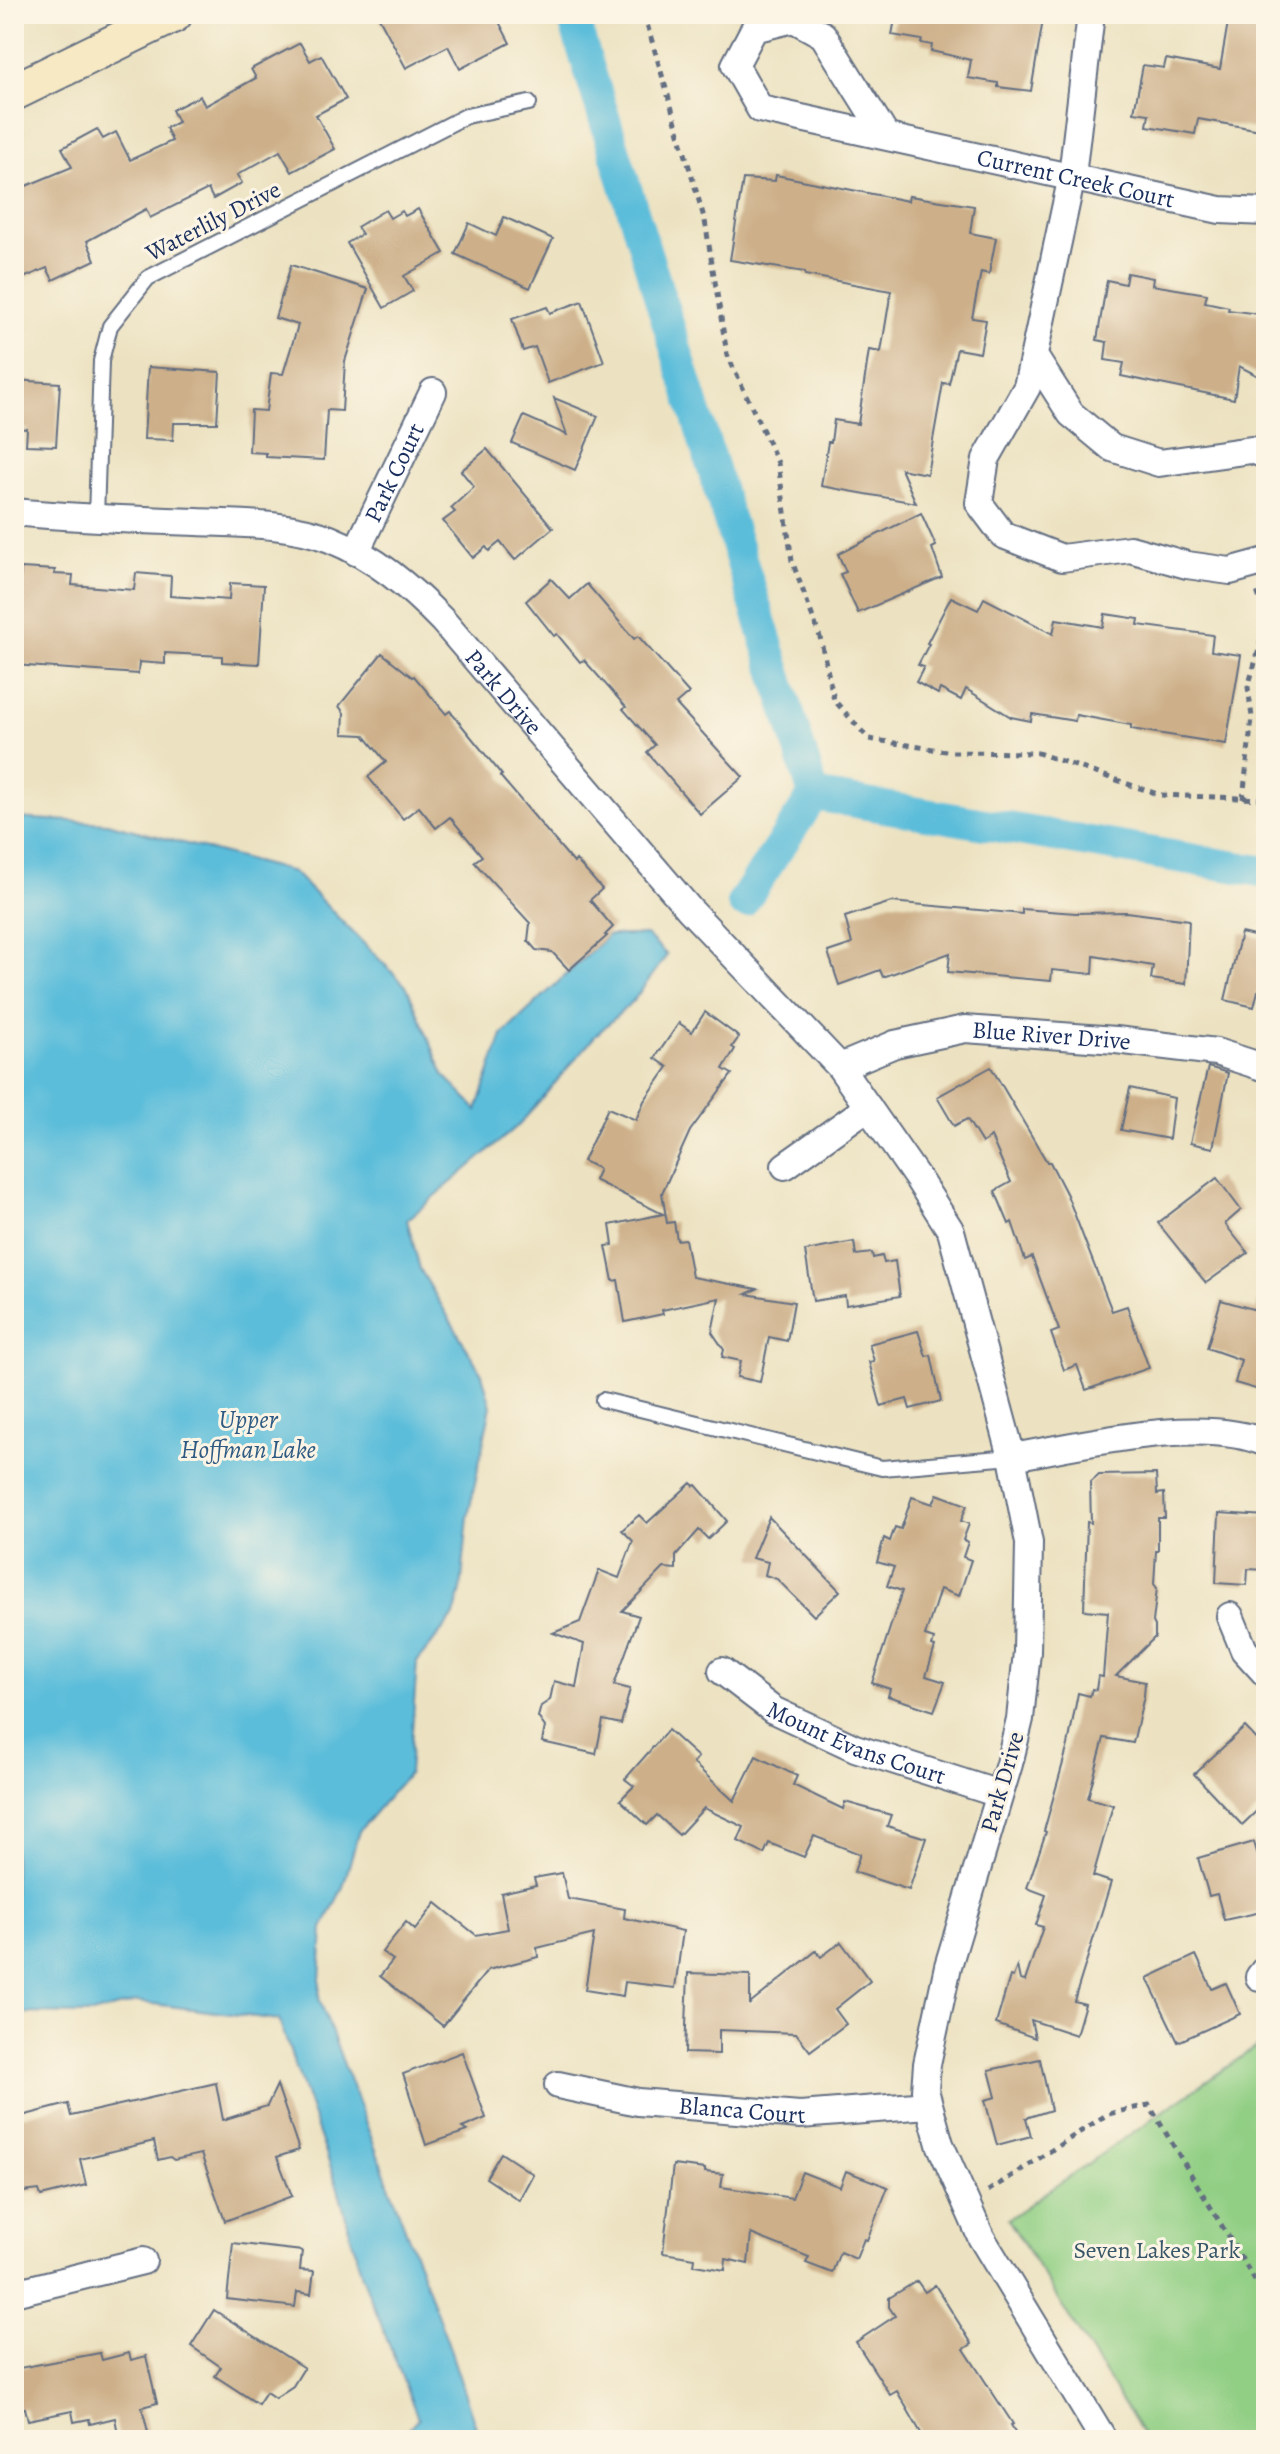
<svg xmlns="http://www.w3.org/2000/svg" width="1280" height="2454" font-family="Alegreya,serif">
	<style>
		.green { fill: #91cf84; stroke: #567f71; stroke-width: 2 }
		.water { fill: #5cbdda; stroke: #3c769c; stroke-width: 2 }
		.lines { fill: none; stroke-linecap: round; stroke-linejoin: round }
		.canal { stroke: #5cbdda; stroke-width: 32 }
		.building { fill: #cdb08a }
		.lane-casing { stroke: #646e81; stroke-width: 18 }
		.street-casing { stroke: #646e81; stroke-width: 30 }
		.secondary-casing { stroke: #646e81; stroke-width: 40 }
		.path { stroke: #646e81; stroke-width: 5; stroke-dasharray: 6 6; stroke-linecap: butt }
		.lane { stroke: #fff; stroke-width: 14 }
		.street { stroke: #fff; stroke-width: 26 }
		.secondary { stroke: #f7e9c3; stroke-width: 36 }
		.labels { text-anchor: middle; stroke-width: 6; stroke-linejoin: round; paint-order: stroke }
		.street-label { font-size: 24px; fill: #1b2f5e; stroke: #fcf5e5 }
		.park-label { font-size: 24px; fill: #385768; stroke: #fcf5e5 }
		.water-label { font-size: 26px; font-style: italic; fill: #2e5a83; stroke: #fcf5e5 }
	</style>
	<rect width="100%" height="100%" fill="#fcf5e5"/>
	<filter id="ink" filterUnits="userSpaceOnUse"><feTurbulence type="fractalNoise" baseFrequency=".0125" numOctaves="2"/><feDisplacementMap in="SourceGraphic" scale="16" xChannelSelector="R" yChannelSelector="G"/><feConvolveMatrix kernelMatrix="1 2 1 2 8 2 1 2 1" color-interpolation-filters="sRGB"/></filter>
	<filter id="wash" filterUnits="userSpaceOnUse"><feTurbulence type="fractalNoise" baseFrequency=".006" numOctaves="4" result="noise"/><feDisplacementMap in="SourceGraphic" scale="32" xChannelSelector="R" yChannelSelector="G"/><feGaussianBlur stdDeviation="1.8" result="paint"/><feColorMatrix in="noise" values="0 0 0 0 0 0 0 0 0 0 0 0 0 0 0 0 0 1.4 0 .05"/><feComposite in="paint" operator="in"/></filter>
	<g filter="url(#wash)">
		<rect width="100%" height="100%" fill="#ece2c1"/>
		<!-- green -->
		<polygon class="green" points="1266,2040 1266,2440 1146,2440 1008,2219"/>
		<!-- water -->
		<polygon class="water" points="14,818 107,823 293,872 407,987 444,1075 477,1110 502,1035 608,935 646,935 667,955 634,1000 595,1036 521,1123 407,1220 420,1269 482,1374 491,1406 468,1517 461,1590 454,1616 417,1662 409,1773 359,1831 343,1887 323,1928 319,1998 447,2340 480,2440 398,2440 418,2418 362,2276 338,2188 279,2020 137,2002 92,2014 14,2013"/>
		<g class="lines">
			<!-- canal -->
			<g class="canal">
				<polyline points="572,14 814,795"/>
				<polyline points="814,795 1266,872"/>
				<polyline points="743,902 814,795"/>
			</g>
		</g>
		<g id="blocks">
			<!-- building -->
			<g class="building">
				<polygon points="377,14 495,14 510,43 460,69 448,46 406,68"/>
				<polygon points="896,14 1044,14 1031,91 998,87 998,83 968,78 971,60 931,51 932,45 921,43 922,40 892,35"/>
				<polygon points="1228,22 1266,27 1266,131 1198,119 1195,134 1147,126 1149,114 1134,112 1143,65 1164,68 1166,59 1220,69"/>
				<polygon points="300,43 310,61 321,55 346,99 316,115 335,149 292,172 280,151 237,175 242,183 213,199 208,189 150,218 146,209 87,241 95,260 53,280 47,268 14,282 14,191 72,167 62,148 97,129 103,139 116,132 130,160 172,141 166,128 178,122 172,110 200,96 205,106 256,78 251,69"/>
				<polygon points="776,175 908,201 909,196 974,206 970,233 996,238 989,274 981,272 972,318 986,320 980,353 957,349 949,384 943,383 927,474 901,469 916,503 821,486 828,442 831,442 834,420 858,424 869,350 881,352 891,291 805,275 805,272 730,260 743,179 775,181"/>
				<polygon points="418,209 444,253 404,276 413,291 384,308 347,243 362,234 357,227 385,210 390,218 402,211 405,216"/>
				<polygon points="504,217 553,239 530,288 455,254 469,223 496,236"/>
				<polygon points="291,265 368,289 345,361 342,411 327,410 324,460 266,457 266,453 249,452 251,410 266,411 271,373 283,374 298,325 275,318"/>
				<polygon points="1127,273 1153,278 1152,285 1207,294 1205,302 1229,307 1228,310 1266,315 1266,380 1239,366 1234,399 1121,376 1124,363 1105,360 1107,342 1097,340 1107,280 1125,284"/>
				<polygon points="582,301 604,362 548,383 535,347 523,351 512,319 547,307 550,313"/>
				<polygon points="148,367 220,372 217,423 174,423 173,440 144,439"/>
				<polygon points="14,380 60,383 56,446 26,445 27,429 14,428"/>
				<polygon points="554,398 598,416 575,470 512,443 524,416 567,435"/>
				<polygon points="487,449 553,528 515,560 500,542 489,551 486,547 473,558 443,521 455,512 451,508 474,487 461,471"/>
				<polygon points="921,513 936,546 932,548 942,577 858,613 840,574 846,572 838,554"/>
				<polygon points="21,568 55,570 54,574 73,575 72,585 134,590 136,573 171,576 170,596 229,600 230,583 264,585 259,664 222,662 222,656 165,653 165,664 139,662 138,674 14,665 14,592 19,592"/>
				<polygon points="551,579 570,599 587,584 634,639 638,636 689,693 676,704 743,777 700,814 647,752 655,745 623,709 626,707 584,660 580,662 557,634 554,636 526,601"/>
				<polygon points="951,597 978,610 984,598 1053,634 1056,619 1103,627 1105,614 1139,619 1138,625 1213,635 1211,651 1241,655 1226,744 1131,729 1131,725 1076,715 1075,721 1032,714 1031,721 1011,717 966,689 961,700 940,689 938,694 916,682 924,667 918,665 929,644 927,643"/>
				<polygon points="382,653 412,677 414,676 446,714 450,711 502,775 500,776 574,863 576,860 602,889 590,900 613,927 605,935 607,936 569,970 552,952 536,950 528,941 530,923 474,862 482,856 450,817 436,828 419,807 403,819 368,777 386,762 364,735 343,734 344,713 339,706"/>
				<polygon points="891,902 1022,914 1022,909 1076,913 1126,912 1189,920 1186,984 1151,979 1153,966 1094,956 1093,974 1052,970 1051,981 948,972 950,953 883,977 880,970 839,985 828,952 852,944 845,917"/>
				<polygon points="1241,933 1266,939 1266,993 1258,991 1254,1007 1225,1000"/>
				<polygon points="705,1012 739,1037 732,1047 735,1049 723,1069 732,1074 690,1131 662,1193 667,1223 674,1222 677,1240 685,1239 692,1277 757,1289 746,1294 794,1302 787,1341 769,1337 760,1382 737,1377 741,1361 722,1357 724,1350 712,1332 719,1298 662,1310 663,1314 625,1322 618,1280 613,1281 606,1246 613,1245 610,1225 663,1214 594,1180 599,1169 583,1161 608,1108 636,1120 644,1101 668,1067 655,1058 679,1023 692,1032"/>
				<polygon points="991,1067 1047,1162 1050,1162 1067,1195 1112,1311 1127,1306 1149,1368 1086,1390 1077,1365 1064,1370 1051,1333 1059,1330 1032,1257 1025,1260 1012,1222 1009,1224 995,1191 1011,1182 991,1137 982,1143 967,1119 954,1126 937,1097"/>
				<polygon points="1208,1067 1228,1073 1213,1148 1190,1143"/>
				<polygon points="1130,1088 1174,1098 1169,1139 1121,1130"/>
				<polygon points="1217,1178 1241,1210 1225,1224 1248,1253 1206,1283 1158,1223"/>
				<polygon points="854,1242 856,1255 872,1253 873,1258 882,1256 884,1263 895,1261 900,1296 846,1305 845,1296 813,1301 805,1251"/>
				<polygon points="1259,1298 1266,1299 1266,1392 1235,1383 1241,1360 1207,1348 1221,1300 1256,1310"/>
				<polygon points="918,1331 926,1356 931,1355 941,1401 910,1409 907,1399 881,1406 869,1362 874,1361 869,1344"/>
				<polygon points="1156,1474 1157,1494 1164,1493 1165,1518 1158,1518 1158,1551 1156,1551 1154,1584 1157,1588 1153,1622 1155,1626 1155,1637 1116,1676 1145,1682 1144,1696 1133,1743 1104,1738 1088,1798 1113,1805 1093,1876 1111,1882 1074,2001 1085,2004 1076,2035 1031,2020 1035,2038 996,2024 1010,1976 1013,1977 1017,1966 1020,1980 1025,1981 1043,1927 1036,1925 1046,1895 1027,1888 1046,1832 1044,1831 1068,1745 1078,1693 1090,1696 1092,1689 1096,1690 1098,1676 1103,1677 1108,1612 1084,1610 1087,1522 1091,1523 1090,1483 1099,1475"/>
				<polygon points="691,1483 694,1486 696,1485 727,1521 708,1539 699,1530 676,1556 676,1569 664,1568 622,1611 639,1616 614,1685 630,1689 621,1724 603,1720 596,1754 542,1742 545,1727 538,1717 541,1706 550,1700 554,1681 576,1687 584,1644 553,1633 580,1622 599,1570 619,1578 633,1541 622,1530 639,1515 647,1523"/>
				<polygon points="937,1494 967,1505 961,1521 969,1524 963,1540 968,1542 963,1557 971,1560 959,1596 940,1589 925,1636 934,1639 932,1646 935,1647 926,1676 945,1682 934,1711 888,1696 890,1689 872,1683 902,1591 887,1586 894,1567 877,1562 884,1538 890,1541 895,1527 901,1529 912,1497 933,1504"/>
				<polygon points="1219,1513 1266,1516 1266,1570 1248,1569 1247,1585 1216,1583"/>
				<polygon points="769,1517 840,1591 814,1616 777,1579 765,1575 768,1562 752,1558"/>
				<polygon points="1245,1727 1266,1749 1266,1752 1256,1762 1266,1772 1266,1802 1242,1825 1194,1774"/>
				<polygon points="668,1730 698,1757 693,1763 734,1801 756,1756 797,1776 793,1785 843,1809 845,1802 891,1815 887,1826 926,1838 909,1890 854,1872 860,1854 814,1836 804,1857 769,1843 764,1854 738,1841 744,1827 704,1808 679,1835 657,1815 647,1825 620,1800 634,1786 625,1779"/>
				<polygon points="1254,1842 1266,1883 1266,1911 1224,1920 1217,1894 1209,1896 1198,1858"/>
				<polygon points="562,1873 568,1899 625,1909 624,1918 683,1931 675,1988 625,1982 623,1996 585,1990 594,1934 537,1948 538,1957 488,1970 443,2026 380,1976 393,1960 382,1952 406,1922 415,1930 436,1903 476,1935 508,1929 501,1893 536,1885 534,1878"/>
				<polygon points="841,1942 870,1981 835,2009 846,2024 810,2051 796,2033 719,2030 719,2054 685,2053 688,1973 750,1975 750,2004 816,1951 821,1957"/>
				<polygon points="1196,1955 1212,1989 1226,1983 1240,2014 1178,2042 1147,1978"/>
				<polygon points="462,2052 486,2118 462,2128 467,2131 426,2145 403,2074"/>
				<polygon points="1040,2059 1051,2110 1026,2118 1031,2136 997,2145 985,2100 996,2097 989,2070"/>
				<polygon points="216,2083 223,2120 267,2106 277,2085 299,2150 277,2157 292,2196 225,2221 201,2154 174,2160 170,2157 158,2160 154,2141 80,2159 86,2185 41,2196 39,2190 14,2193 14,2118 68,2104 71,2116"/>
				<polygon points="501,2153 533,2174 519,2200 486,2178"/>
				<polygon points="673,2165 705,2169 705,2172 723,2174 721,2187 792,2198 802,2172 840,2187 846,2171 888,2187 867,2240 864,2239 856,2259 840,2252 832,2273 806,2263 809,2257 751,2234 748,2264 726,2259 725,2270 694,2265 695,2258 663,2253"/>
				<polygon points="233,2243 302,2251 300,2270 314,2271 311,2294 297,2292 295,2307 227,2299"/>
				<polygon points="917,2281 925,2292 935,2285 972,2344 964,2349 1013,2424 1011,2425 1020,2440 925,2440 897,2391 890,2395 856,2342 895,2316 889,2307 889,2298"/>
				<polygon points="214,2310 304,2368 293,2386 275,2398 266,2392 258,2404 215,2376 221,2367 191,2346"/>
				<polygon points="100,2353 102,2360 129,2353 131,2360 146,2356 157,2403 142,2407 148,2432 119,2439 115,2418 90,2424 89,2419 74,2422 72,2411 28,2420 25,2408 14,2410 14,2369"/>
			</g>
		</g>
	</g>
	<g filter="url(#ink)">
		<use href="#blocks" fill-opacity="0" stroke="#646e81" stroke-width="2"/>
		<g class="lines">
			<defs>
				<g id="lane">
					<polyline points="96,518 101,361 110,326 148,278 466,116 529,103"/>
					<polyline points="603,1400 882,1468 1012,1457"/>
				</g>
				<g id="street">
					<polyline points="1091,14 1072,176 1027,387 986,459 979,503 1003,535 1062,558 1130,549 1187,565 1230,571 1266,561"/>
					<path id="s1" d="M886,136L823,35L794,19L754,29L735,65L760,109L1220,210L1266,212"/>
					<polyline points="1034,356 1071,414 1112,448 1159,463 1251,450 1266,455"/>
					<path id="s2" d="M14,512C75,518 136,520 197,522C240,524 290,523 330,539C375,557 410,587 443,621L690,910L840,1067L918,1179L951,1231L1012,1457L1029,1543L1027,1652L1020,1719L1009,1764L948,1966L927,2064L925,2090L940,2144L981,2237L1104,2440"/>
					<path id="s3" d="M356,552L433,392"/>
					<path id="s4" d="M840,1067L895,1044L965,1029L1116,1040L1216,1052L1266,1068"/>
					<polyline points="785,1166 868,1107"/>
					<path d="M1012,1457C1082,1445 1200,1415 1266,1443"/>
					<polyline points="1230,1616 1244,1650 1266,1674"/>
					<path id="s5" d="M722,1671L773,1710L855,1748L999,1794"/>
					<polyline points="1259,1977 1266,1968"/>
					<path id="s6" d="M558,2085L638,2102L800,2115L928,2105"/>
					<polyline points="14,2293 143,2261"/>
				</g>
				<polyline id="secondary" points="14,92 174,14"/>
			</defs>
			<!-- lane casing -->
			<use href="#lane" class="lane-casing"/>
			<!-- street casing -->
			<use href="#street" class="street-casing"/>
			<!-- secondary casing -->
			<use href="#secondary" class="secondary-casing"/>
			<!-- path -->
			<g class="path">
				<polyline points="644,14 705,221 727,354 778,463 792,561 820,637 834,700 869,739 952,752 1038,753 1160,795 1266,799"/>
				<polyline points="1243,799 1252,717 1248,687 1260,646 1262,606 1257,591"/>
				<polyline points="988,2191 1108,2114 1149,2105 1266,2299"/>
			</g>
			<!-- lane -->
			<use href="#lane" class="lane"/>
			<!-- street -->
			<use href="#street" class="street"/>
			<!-- secondary -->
			<use href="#secondary" class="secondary"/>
		</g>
	</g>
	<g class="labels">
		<!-- street labels -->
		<g class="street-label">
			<text dy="8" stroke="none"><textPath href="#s1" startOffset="608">Current Creek Court</textPath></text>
			<text transform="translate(213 221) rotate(-27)" y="8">Waterlily Drive</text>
			<text dy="8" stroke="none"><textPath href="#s3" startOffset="88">Park Court</textPath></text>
			<text dy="8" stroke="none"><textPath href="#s2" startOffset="552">Park Drive</textPath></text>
			<text dy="8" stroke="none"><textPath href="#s4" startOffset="218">Blue River Drive</textPath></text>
			<text dy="8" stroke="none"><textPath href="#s5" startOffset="154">Mount Evans Court</textPath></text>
			<text transform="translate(1002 1782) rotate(-74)" y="8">Park Drive</text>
			<text dy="8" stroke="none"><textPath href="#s6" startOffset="186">Blanca Court</textPath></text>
		</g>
		<!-- park labels -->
		<g class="park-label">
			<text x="1157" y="2258">Seven Lakes Park</text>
		</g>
		<!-- water labels -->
		<g class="water-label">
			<text x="248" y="1428">Upper<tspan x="248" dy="30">Hoffman Lake</tspan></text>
		</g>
	</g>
	<!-- margin -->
	<rect width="1280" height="2454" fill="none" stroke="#fcf5e5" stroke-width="48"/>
</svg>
